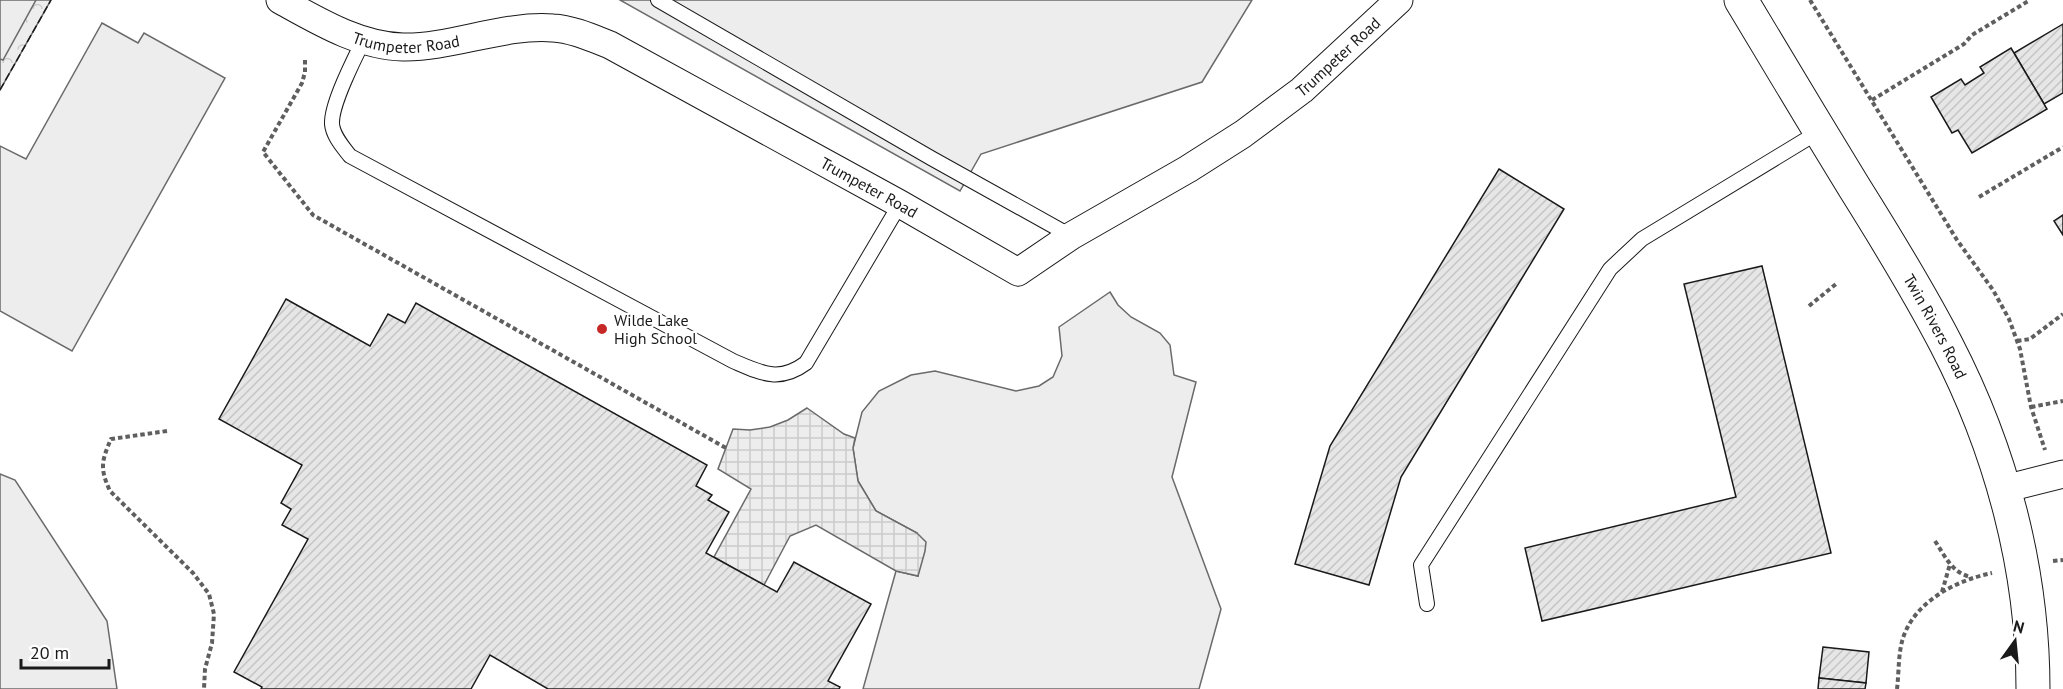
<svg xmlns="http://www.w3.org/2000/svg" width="2063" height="689" font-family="'PT Sans',sans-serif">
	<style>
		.forest { fill: url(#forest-crowns); stroke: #6a6a6a; stroke-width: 1.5 }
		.built { fill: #ededed; stroke: #6a6a6a; stroke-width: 1.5 }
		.plaza { fill: url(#plaza-grid); stroke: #6a6a6a; stroke-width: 1.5 }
		.building { fill: url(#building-hatch); stroke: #1a1a1a; stroke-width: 1.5 }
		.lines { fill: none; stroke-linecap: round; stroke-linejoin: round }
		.service-casing { stroke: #1a1a1a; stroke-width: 16 }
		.minor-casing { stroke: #1a1a1a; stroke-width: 29 }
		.tertiary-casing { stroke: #1a1a1a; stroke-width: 35 }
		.path { stroke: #5f5f5f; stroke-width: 4; stroke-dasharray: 4.5 3; stroke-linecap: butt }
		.service { stroke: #fff; stroke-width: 14 }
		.minor { stroke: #fff; stroke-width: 27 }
		.tertiary { stroke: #fff; stroke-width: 33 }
		.fence { stroke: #1a1a1a; stroke-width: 1.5; stroke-dasharray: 8 3; stroke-linecap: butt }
		.poi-dot { fill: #c62828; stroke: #fff; stroke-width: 2 }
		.labels { text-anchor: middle; stroke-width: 4.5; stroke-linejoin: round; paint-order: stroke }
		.street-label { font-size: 16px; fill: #1a1a1a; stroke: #fff }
		.poi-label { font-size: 16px; fill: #1a1a1a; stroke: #fff; text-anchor: start }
	</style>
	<defs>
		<pattern id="forest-crowns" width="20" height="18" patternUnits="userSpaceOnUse" patternTransform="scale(1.5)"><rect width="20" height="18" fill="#ededed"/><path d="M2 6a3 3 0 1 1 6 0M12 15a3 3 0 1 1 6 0" fill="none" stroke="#cbcbcb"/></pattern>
		<pattern id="plaza-grid" width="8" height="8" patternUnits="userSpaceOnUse" patternTransform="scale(1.5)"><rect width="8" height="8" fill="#ededed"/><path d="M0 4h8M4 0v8" fill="none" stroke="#cbcbcb"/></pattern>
		<pattern id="building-hatch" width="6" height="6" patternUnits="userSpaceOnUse" patternTransform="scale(1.5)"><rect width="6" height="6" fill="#e6e6e6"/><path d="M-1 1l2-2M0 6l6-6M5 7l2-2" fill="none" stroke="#c5c5c5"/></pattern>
	</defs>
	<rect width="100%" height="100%" fill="#fff"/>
	<!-- forest -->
	<polygon class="forest" points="0,0 51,0 0,90"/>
	<!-- built -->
	<g class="built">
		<polygon points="0,0 36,0 3,60 0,59"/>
		<polygon points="620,0 1252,0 1202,82 981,154 960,191"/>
		<polygon points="102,23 138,43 144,33 225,78 72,351 0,311 0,146 26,159"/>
		<polygon points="1110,292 1118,305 1131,317 1160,333 1170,345 1174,375 1196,382 1172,477 1221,609 1199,689 863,689 896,571 918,576 917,533 876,511 858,481 853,448 862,412 879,391 911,375 935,371 1016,391 1039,386 1053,377 1062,356 1059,327"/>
		<polygon points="0,474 15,480 107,621 117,689 0,689"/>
	</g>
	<!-- plaza -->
	<polygon class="plaza" points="807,408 844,434 855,438 853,448 858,481 876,511 917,533 926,542 925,551 918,576 896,571 816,525 790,536 764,585 714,557 751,489 718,469 733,429 750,430 770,427 788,420"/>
	<!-- building -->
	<g class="building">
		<polygon points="2063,24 2063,93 2044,104 2014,53"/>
		<polygon points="2011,48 2047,109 1972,153 1958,130 1952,133 1931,97 1961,79 1965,85 1984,73 1980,67"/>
		<polygon points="1499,169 1564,209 1401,477 1369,585 1295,564 1330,446"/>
		<polygon points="2063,215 2063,235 2054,221"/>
		<polygon points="1762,266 1831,553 1542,621 1525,548 1736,497 1684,284"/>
		<polygon points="286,299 370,346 388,314 405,323 416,303 707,465 696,486 712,495 708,500 729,512 706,553 777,592 794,562 871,604 828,681 840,687 839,689 548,689 490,655 471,689 261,689 262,687 234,672 308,539 282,525 291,509 281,503 302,465 219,419"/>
		<polygon points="1823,647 1869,652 1866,683 1819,678"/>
		<polygon points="1819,678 1866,683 1865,689 1818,689"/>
	</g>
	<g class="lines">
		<defs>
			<g id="service">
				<polyline points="658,0 931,158 1071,236"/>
				<path d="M363,41C354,60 331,104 332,124C333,136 343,147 350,156L733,361C761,373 779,383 806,363L900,204"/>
				<polyline points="1427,604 1421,565 1610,269 1642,239 1820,131"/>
			</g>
			<g id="minor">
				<path id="s1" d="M280,0C318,21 359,46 403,47C451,48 504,24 553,28C572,29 592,38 610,45L900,204L1018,272L1071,236L1188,169L1243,134L1302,90L1399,0"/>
				<polyline points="2004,489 2063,474"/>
			</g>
			<g id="tertiary">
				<path id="s2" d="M1741,0C1778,62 1816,125 1854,187C1886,238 1918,290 1946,344C2001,450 2033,569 2033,689"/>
			</g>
		</defs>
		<!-- service casing -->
		<use href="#service" class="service-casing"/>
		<!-- minor casing -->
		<use href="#minor" class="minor-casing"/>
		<!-- tertiary casing -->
		<use href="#tertiary" class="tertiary-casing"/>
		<!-- path -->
		<g class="path">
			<polyline points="1810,0 1957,240 1993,290 2009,319 2020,349 2031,407 2045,450"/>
			<polyline points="305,60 305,72 302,83 263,152 313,215 726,448"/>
			<polyline points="1872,100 1964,44 1972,35 2030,0"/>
			<polyline points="1979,197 2063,147"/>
			<polyline points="1809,306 1836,284"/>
			<polyline points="2017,341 2030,339 2063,314"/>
			<polyline points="2031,407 2063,401"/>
			<path d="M167,431L111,439C101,462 100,469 110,491L193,573L209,594L214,614L212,643L205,669L204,689"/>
			<path d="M1935,541C1945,556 1952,573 1971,577"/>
			<polyline points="2053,561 2063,560"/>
			<polyline points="1942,592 1950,564"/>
			<path d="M1897,689C1899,673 1898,654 1903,638C1915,601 1957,580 1992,573"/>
		</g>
		<!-- service -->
		<use href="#service" class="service"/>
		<!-- minor -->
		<use href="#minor" class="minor"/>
		<!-- tertiary -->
		<use href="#tertiary" class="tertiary"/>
		<!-- fence -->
		<polyline class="fence" points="0,90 51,0"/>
	</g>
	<!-- markers -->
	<circle class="poi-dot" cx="602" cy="329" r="6"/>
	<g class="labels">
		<!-- street labels -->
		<g class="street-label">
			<text dy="6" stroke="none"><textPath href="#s1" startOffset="136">Trumpeter Road</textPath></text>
			<text dy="6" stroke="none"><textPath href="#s1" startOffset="1198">Trumpeter Road</textPath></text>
			<text dy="6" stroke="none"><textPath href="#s1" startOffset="640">Trumpeter Road</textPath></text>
			<text dy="6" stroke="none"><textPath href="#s2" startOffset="380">Twin Rivers Road</textPath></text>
		</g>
		<!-- poi labels -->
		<g class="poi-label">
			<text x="614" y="326">Wilde Lake<tspan x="614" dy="18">High School</tspan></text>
		</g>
	</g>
	<!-- north arrow -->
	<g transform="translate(2015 641) rotate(15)" stroke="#ffffff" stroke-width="4.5" paint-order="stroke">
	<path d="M0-4.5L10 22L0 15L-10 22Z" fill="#1a1a1a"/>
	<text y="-9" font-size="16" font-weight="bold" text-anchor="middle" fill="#1a1a1a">N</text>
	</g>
	<!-- scale -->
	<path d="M21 659v9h88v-9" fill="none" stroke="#1a1a1a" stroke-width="3"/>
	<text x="30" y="659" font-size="18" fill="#1a1a1a" stroke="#ffffff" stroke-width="4.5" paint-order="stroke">20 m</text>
</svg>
